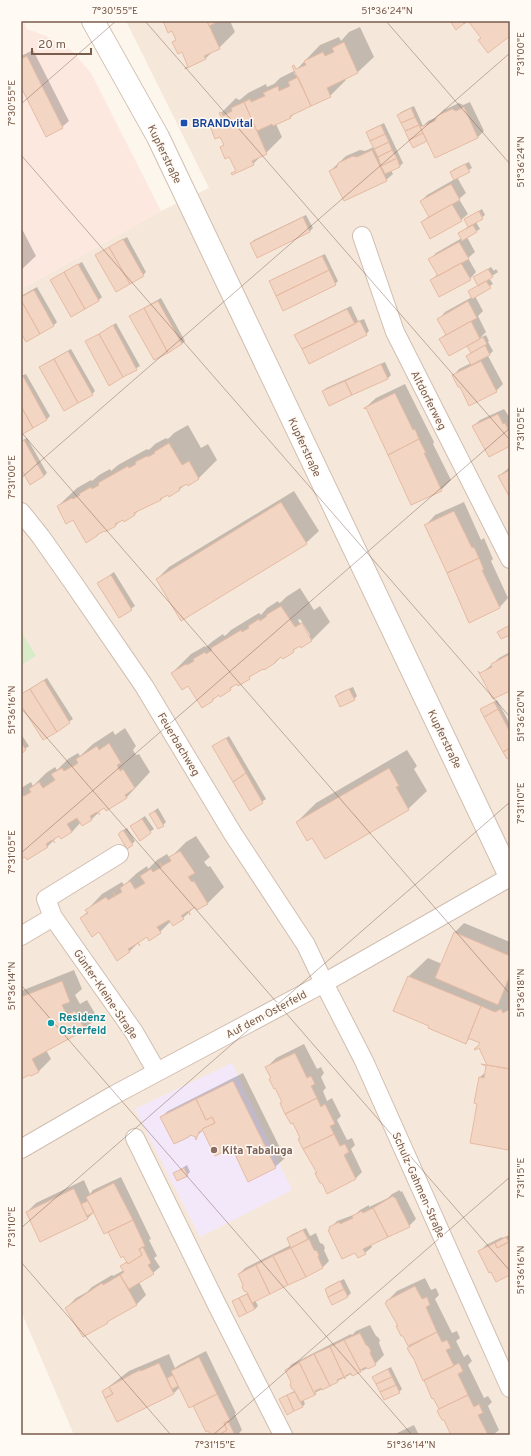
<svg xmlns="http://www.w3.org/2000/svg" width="531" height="1456" font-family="Overpass,sans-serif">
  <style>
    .residential { fill: #f5e8da }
    .commercial { fill: #fde8e0 }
    .education { fill: #f3e8fa }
    .green { fill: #d8ecc9 }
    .shadow { fill: #0003; fill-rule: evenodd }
    .building { fill: #f3d5c3; stroke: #e6bba3 }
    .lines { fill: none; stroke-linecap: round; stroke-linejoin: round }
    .minor-casing { stroke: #d1beb0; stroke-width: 20 }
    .tertiary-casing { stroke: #d1beb0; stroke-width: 24 }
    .minor { stroke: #fff; stroke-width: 18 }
    .tertiary { stroke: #fff; stroke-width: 22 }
    .ticks { fill: none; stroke: #7a5c4d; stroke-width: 1; stroke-opacity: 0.45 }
    .transit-dot { fill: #1a4fb4; stroke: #fffaf3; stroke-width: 1.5 }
    .culture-dot { fill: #0f9aa8; stroke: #fffaf3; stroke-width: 1.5 }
    .education-dot { fill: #8d6e63; stroke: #fffaf3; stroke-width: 1.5 }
    .labels { text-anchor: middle; stroke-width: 3; stroke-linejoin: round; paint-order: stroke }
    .transit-label { font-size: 11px; font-weight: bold; fill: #164399; stroke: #fffaf3; text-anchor: start }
    .street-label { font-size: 11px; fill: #7a5c4d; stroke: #fffaf3 }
    .culture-label { font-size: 11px; font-weight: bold; fill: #0d838f; stroke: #fffaf3; text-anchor: start }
    .education-label { font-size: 11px; font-weight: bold; fill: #785e54; stroke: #fffaf3; text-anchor: start }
    .neatline { fill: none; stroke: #7a5c4d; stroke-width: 1.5 }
    .ticks-label { font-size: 10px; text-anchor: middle; fill: #7a5c4d }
  </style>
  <rect width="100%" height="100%" fill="#fdf6ec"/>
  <!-- residential -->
  <path class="residential" d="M126,21h384v1414h-436l-53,-124v-773l3,-1 -3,-4v-244l140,-78 48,-23z"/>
  <!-- commercial -->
  <path class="commercial" d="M21,21h3l3,8 19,7 26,15 19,22 70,138 -140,78z"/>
  <!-- education -->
  <path class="education" d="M232,1063l60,127 -92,47 -65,-128z"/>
  <!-- green -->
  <path class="green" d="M21,631l15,25 -15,9z"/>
  <!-- shadow -->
  <path class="shadow" d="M164,21h66l5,11 -16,16 -5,2 -9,9 -23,-8 -9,-9 4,-3 -5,-9z
    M360,27l14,30 -16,15 -13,6 1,2 -16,16 -34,16 -6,6 -14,6 6,13 -16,16 -4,2 -9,9 -23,-8 -9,-9 3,-3 -4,-9 -9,-8 11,-11 -1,-3 15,-15 3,2 2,-1 7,-6 18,-9 1,3 7,-3 6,-6 14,-7 1,4h1v-5l24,-25 19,-8 2,4 8,-9z
    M33,50l36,71 -7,6 -41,-42v-29z
    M470,102l14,29 -6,6 -43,20 -8,-18 -29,-24 3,-3 13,-6 9,20 5,-5 9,-4 7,-7 15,-7 4,2z
    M384,123l19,40 -3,3 -9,4 2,4 -7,6 -56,-9 16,-15 14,-6 5,1 9,-4 -7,-14 3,-3z
    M469,162l3,6 -15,9 9,16 -7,6 9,15 -7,6 -39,2 7,-6 -8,-15 6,-6 28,-16 -4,-7 3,-3z
    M482,209l3,6 -9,7 4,7 -13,8 8,15 -7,6 8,14 -6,7 -39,1 7,-6 -8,-15 6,-6 26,-15 -3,-5 10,-7 -4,-7z
    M306,215l7,13 -3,3 -52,25 -7,-13 3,-3z
    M21,227l15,29 -15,14z
    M127,237l19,35 -3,3 -47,-20z
    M325,254l13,27 -3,3 -65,-2 3,-3z
    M82,262l20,35 -3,3 -45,-22z
    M491,267l3,4 2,-2 2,3 -9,6 4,6 -18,12 8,15 -5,5 8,16 -6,6 6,-3 3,6 -1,1 5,9 -5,5 15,28 -7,7 -36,-5 -7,-10 6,-7 12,-6 -4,-7 5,-4 -1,-9 -31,-4 7,-6 -8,-14 6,-7 27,-15 -3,-5 10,-7 -1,-10z
    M37,287l20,35 -3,3 -33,6v-35z
    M161,298l24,43 -3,3 -52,-27 3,-3z
    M351,306l7,15 6,-2 5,12 -3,3 -70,1 3,-3z
    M116,323l24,43 -30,18 -24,-42z
    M71,349l24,42 -3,3 -51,-27 3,-3z
    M385,362l6,13 -3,3 -59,27 -6,-14 3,-3z
    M26,374l24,42 -3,3 -26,15v-58z
    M405,384l29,58 -1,2 18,36 -10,10 -75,-83 10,-9z
    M504,409l6,9v27l-37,-19 7,-6z
    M188,425l13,23 7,-4 9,16 -19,19 -11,4 -7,6 -11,6 -1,-2 -3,2 -4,5 -22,10 -4,4 -12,5 -7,6 -11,6h-3l-5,5 -39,-30 19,-18 14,-8 1,1 7,-6 11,-6 1,2 7,-6 29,-16 1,1 2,-1 5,-5 11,-6 1,1 2,-1 5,-5z
    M27,438l20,35 -3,3 -23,-9v-26z
    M510,467v29l-11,-20z
    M294,491l25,40 -13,12 -149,36 12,-12z
    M464,502l17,38 3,-2 9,21 -2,2 17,37 -9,10 -73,-83 9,-10z
    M114,572l21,34 -16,11 -20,-34z
    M300,588l14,22 6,-4 10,16 -18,18 -11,7 -1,-2 -7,6 -11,5 -7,7 -12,4 -8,5 -6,6 -13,6 -6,5 -11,5 -7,7 -40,-28 19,-19 14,-8 1,1 1,-1 6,-5 10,-7 1,2 2,-1 5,-5 28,-17 2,2 6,-7 11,-7 1,2 2,-1 5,-5zM300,619l10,16 -2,2 -10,-17z
    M510,652v37l-29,-15 18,-16z
    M47,678l26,41 -30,20 -22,-36v-9z
    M353,687l4,9 -3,3 -18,-3 3,-3z
    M497,700l13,24v32l-29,-47z
    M125,728l11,18 -3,4 3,5 3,-1 11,18 -23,25 -20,13 -2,-4 -13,13 -10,6 -1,-3 -9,10 -12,2 -13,13 -26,11v-70l10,-6 2,4 13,-13 9,-6 2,3 11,-11 10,-6 2,3 13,-12 20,-13 2,4z
    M21,734l8,12 -8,6z
    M229,736l37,63 -15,10 -38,-62z
    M407,750l10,16 -3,3 13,22 -19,18 -96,27 -15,-14 19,-19z
    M158,808l8,14 -3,3 -13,-11z
    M145,816l9,13 -14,10 -9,-13z
    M127,828l8,13 -3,3 -10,-13z
    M196,836l14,21 -6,5 4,5 2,-1 14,21 -16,16 -10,6 -2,-3 -13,12 -12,3 -11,11 -13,4 -5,3 -12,12 -13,8 -17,-28 -19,-13 7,-7 -1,-1 15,-16 20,-12 2,3 13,-12 10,-7 1,3 9,-9 10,-6 2,3 5,-3 12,-12z
    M464,923l46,19v45l-2,4 2,1v155l-2,2 -30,-46 2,-26 7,-6 1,-6 -7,-22 -11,-5 -4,5 -35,-18 -37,-15 15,-34 19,-18 14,6 13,-32z
    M74,970l8,19 -7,6 5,9 7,-4 10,17 -12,12 -39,21 5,9 -12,12 -8,4 -1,-2 -9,5v-87z
    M304,1044l13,25 4,-2 3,6 -3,4 5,11 -3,3 4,10 5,-3 9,18 -4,4 10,20 5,-2 3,7 -4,4 11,23 -6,6 -29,14 -5,-11 -6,-7 1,-2 -18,-33 1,-2 -34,-69 10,-10z
    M243,1073l42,85 -10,9 -43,-20 -29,-17 -6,6 -7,-2 -29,-17 7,-6z
    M187,1165l3,7 -3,3 -12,-2z
    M121,1177l30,62 -2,1 8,16 -3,2 6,9 -7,6 -14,9 7,13 -9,9 -27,15 -44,-11 10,-10 11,-6 5,-5 20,-12 1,1 11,-6 -2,-4 5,-5 -18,-30 -15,-19 -6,6 -47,23 -14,-29 9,-9 48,-23 6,14 3,-4z
    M400,1190v2l2,-1 14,28 -7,7 -38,18 1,3 -7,6 -9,-1 -26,-24 7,-7 19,-7 4,-4 9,-5v2l19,-9 4,-4z
    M306,1228l4,8 6,-3 4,10 3,1 2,4 -1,2 5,11 -6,6 -68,33 3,6 -3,3 -22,-7 3,-3 12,-6 -9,-19 6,-6 46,-23 -3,-7 3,-3z
    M510,1235v39l-30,-23 6,-6 16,-8v1z
    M425,1278l6,12 5,-2 3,7 -4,4 17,34 5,-2 3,7 -4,3 8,16 4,-3 4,7 -4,4 16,33 4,-2 4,6 -4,4 11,24 -6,5h-43l1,-2 -37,-78 -6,-7 1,-2 -21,-44 -1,-1 10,-10z
    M344,1279l7,14 -3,3 -15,7 -7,-14 3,-3z
    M370,1325l6,11 2,1 2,3 -1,3 5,12 -9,9 -13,7 -1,-2 -58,30 2,5 -3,3 -22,-7 3,-3 13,-7 -10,-20 6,-6 59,-30 1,1 4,-4z
    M206,1351l30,62 -1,1 7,16 -3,3 2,2h-29l-18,-30 -14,-18 -6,6 -71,-2 26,-20 40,-17 6,14 4,-3z
    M391,1367l11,22 -3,3 -25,-15 3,-3z
    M414,1425l5,10h-26z"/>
  <!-- building -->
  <path class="building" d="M163,21h44l13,28 -16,7 2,3 -21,10v-1l3,-1 -6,-15 -4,2 -6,-12 4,-2 -4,-9 -4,2z
    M207,21h12l-10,5z
    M450,21h17l-11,9z
    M467,21h43v15l-22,17 -10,-13 3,-2 -13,-17 -4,3 -1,-1z
    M344,42l14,31 -31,15 4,9 -20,9 -19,-40 2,-1 2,4 10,-4 -2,-4 19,-9 2,4 9,-4 -2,-4z
    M27,56l36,72 -17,9 -25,-50v-28z
    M298,77l13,29 -21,10 1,2 -18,8 -1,-2 -15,7 -13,-29 6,-3 1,3 14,-6 -2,-3 15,-7 1,5 11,-5 -2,-4z
    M244,102l23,52 -15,7 2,4 -22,10 -1,-2 5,-2 -7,-14 -4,2 -5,-12 4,-2 -4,-8 -5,2 -5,-13 13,-6 -4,-7 2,-1 2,4 9,-5 -1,-3z
    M464,107l14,31 -43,20 -15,-31 15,-6 2,-5 15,-7 4,2z
    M411,108l4,9 -14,6 -4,-8z
    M415,117l4,8 -14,6 -4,-8z
    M381,125l4,9 -15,7 -4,-9z
    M419,125l4,8 -14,7 -4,-9z
    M423,133l4,8 -14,7 -4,-8z
    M385,134l4,8 -15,7 -4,-8z
    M389,142l3,8 -14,7 -4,-8z
    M372,150l15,31 -43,20 -15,-30 8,-4 1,-4 15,-7 4,1z
    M392,150l5,8 -16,8 -3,-9z
    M397,158l3,9 -15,7 -4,-8z
    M465,164l5,8 -16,8 -4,-8z
    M451,184l9,16 -31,17 -9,-16z
    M452,204l10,17 -32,18 -9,-17z
    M479,211l4,8 -15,8 -4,-8z
    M303,217l7,15 -53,26 -7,-15z
    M473,225l4,7 -15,9 -4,-8z
    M123,239l21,37 -14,8 -21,-37z
    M459,242l10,17 -31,17 -10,-17z
    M109,247l21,37 -14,8 -21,-37z
    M322,256l7,14 -53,26 -7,-15z
    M461,263l10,17 -32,17 -9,-17z
    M78,264l21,37 -14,8 -21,-37z
    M488,269l5,8 -15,9 -5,-9z
    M329,270l7,15 -53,26 -7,-15z
    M64,272l21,37 -14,8 -21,-37z
    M486,281l5,7 -19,11 -4,-8z
    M34,290l20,36 -14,8 -19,-34v-3z
    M21,300l19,34 -14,8 -5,-9z
    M158,301l24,43 -14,9 -24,-45z
    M468,301l9,17 -31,17 -9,-16z
    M144,308l24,45 -14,7 -25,-44z
    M347,309l8,15 -53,25 -8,-14z
    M360,321l7,14 -58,29 -7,-15z
    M471,321l9,18 -31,17 -10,-17z
    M113,325l24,45 -14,7 -24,-43z
    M99,334l24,43 -14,9 -24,-45z
    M483,337l4,7 -16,9 -4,-7z
    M485,345l5,10 -19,10 -5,-9z
    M68,351l25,44 -15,8 -24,-44z
    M54,359l24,44 -14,8 -25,-44z
    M481,361l16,31 -28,14 -9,-19h-2l-6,-12z
    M381,364l7,15 -36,16 -7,-14z
    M23,376l24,44 -14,8 -12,-22v-29z
    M345,381l7,14 -23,11 -7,-15z
    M395,393l18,37 2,-1 4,10 -31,16 -22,-47 -2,1v-1z
    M21,406l12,22 -12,7z
    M498,414l5,10 2,-1 5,10v13l-21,11 -17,-31z
    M419,439l7,14h-2l18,38 -31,14 -23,-50z
    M24,440l20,36 -14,9 -9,-16v-27z
    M169,443l13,22 7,-4 10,18 -11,7 -1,-2 -8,4 1,2 -11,7 -1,-2 -8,4 1,1 -27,13 1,2 -11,7 -1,-2 -8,4 1,2 -11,6 -1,-1 -7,4v1l-11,7 -13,-23 -7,4 -9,-18 15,-8 1,1 7,-4 -1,-1 12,-7 1,2 7,-4 -1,-2 30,-17 1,2 7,-4 -1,-2 12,-6 1,1 7,-4 -1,-1z
    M510,470v28l-12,-22z
    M281,502l26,42 -126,77 -25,-42z
    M454,511l18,37 2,-1 5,11 -32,15 -22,-47 -1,-1z
    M479,558l5,12h-2l18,38 -31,15 -22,-50z
    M111,575l21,35 -13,8 -22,-35z
    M281,606l14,21 7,-4 10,18 -11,7 -1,-2 -7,4 1,2 -11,7 -2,-2 -6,5v1l-11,7 -1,-1 -14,8 1,2 -12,7 -1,-2 -7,4 1,2 -11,7 -1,-2 -7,5 1,1 -11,7 -14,-22 -6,4 -11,-17 15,-9 1,1 7,-4 -1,-2 12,-7 1,2 6,-4 -1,-2 30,-18 1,2 7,-4 -1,-2 11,-7 1,2 7,-5 -1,-1z
    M510,625v10l-9,4 -4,-7z
    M510,654v37l-17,8 -15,-28 2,2 12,-6 -1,-3z
    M44,680l26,43 -13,9 -27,-43z
    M30,689l27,43 -14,8 -22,-35v-11z
    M349,689l6,11 -15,7 -5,-11z
    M494,702l4,7 -14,8 -4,-8z
    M498,709l12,23v16l-7,4 -19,-35z
    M226,738l20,35 -13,9 -21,-36z
    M21,742l5,8 -5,4z
    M109,743l12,20 -4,2 3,6 3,-2 12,19 -10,7 2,3 -21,13 -2,-3 -6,4 2,3 -3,-3 -7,4 2,4 -10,6 -5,-8 -10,6 5,8 -11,7 -2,-3 -6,4 2,3 -3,-3 -6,4 2,3 -21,13 -2,-3 -4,2v-61l2,-1 -2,-4 3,3 7,-4 -2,-3 10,-7 4,6 12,-8 -4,-6 11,-6 2,3 7,-4 -2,-3 3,3 6,-4 -2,-4 21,-13 2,4z
    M510,748v9l-3,2 -4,-7z
    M389,768l10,18 -3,1 13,23 -84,49 -13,-21 -5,3 -11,-19z
    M246,773l17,30 -13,8 -17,-29z
    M155,811l9,15 -6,3 -9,-15z
    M142,819l9,14 -11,8 -10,-15z
    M123,830l10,15 -6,4 -9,-15z
    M180,851l15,22 -7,4 4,5 2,-1 14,23 -11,6 -2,-3 -6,4 1,4 -2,-4 -7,5 3,3 -11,7 -4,-6 -12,7 4,6 -12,8 -2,-4 -9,6 2,3 -2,-3 -10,6 2,3 -13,9 -18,-29 -7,5 -12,-19 8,-5 -3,-3 21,-13 2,3 7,-4 -2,-4 2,4 7,-4 -2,-4 10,-7 5,8 10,-6 -5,-7 11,-7 2,3 9,-5 -2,-4 2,3 9,-5 -2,-4z
    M454,932l56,24v19l-12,30 -63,-27z
    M408,976l73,30 -15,38 -38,-16 1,-2 -36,-15z
    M62,981l8,21 -8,3 5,10 8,-4 10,19 -53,29 7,13 -8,4 -2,-1 -8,4v-82z
    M481,1006l14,6 6,-3 2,4 7,-4v60l-23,-4 -8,-17 -4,2 -1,-1 4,-3 2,-3 -12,-5z
    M295,1053l12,25 4,-2 4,8 -4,2 6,12 -32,16 -5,-11 2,-1 -7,-14 -1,1 -5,-10 2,-1 -6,-11z
    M481,1064l29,5v73l-2,8 -38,-7 7,-39 -3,-1 5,-26 5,1 2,-12z
    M233,1081l43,87 -28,14 -16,-34 -17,8 -13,-27 13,-6 -3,-6 -6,3 -10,-21z
    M317,1098l4,9 4,-3 10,20 -5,2 4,8 -31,15 -5,-10 2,-1 -7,-15 -2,1 -6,-10z
    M196,1099l10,21 6,-3 3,6 -13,6 1,1 -4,2 -3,8 -1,-1 1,-2 -6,-2 -1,2 -15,7 -14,-27z
    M334,1134l6,12 5,-2 4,8 -5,3 12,24 -29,15 -5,-11h-2l-5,-10h2l-14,-24z
    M184,1168l4,8 -11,5 -4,-8z
    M114,1183l19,37 -29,14 -18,-37z
    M73,1189h1l14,30 -48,23 -14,-30z
    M393,1196l1,2 1,-1 15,30 -22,10 -15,-29z
    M88,1201l6,11 -7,4 -6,-12z
    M373,1208l15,29 -25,12 3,5 -8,4 -3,-5 -13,6 -14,-29 2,-1 -1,-2 10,-5 1,2 13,-6 -1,-2 10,-5 1,2z
    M133,1220l12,26 -6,3 3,6 -14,9 -5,-8 -2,2 -13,-26z
    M303,1230l5,9 -17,9 -4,-10z
    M506,1237l3,5 -12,6 -2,-5z
    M309,1239l5,11 3,1 2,4 -1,2 5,11 -17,9 -15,-29z
    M509,1242l1,2v31l-14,7 -5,-10 -2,1 -11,-22 17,-8 2,5z
    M143,1247l8,16 -3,2 6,9 -25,15 -9,-14 4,-3 -4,-6 7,-4 1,2 14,-9 -3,-6z
    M291,1248l15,29 -18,8 -15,-29z
    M273,1256l15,29 -18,9 -14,-29z
    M256,1265l14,29 -18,9 -5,-11 -3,-1 -2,-4 1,-2 -5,-11z
    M120,1275l17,30 -30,17 1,1 -25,14 -18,-29 37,-25 1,2z
    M340,1281l4,8 -16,8 -3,-8z
    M415,1286l7,13 5,-2 3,8 -4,2 11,25 -29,14 -5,-10h-2l-5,-10h2l-13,-23 2,-1 -1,-1z
    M344,1289l4,8 -16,8 -4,-8z
    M247,1294l8,15 -8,4 -8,-15z
    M239,1298l8,15 -8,4 -7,-16z
    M437,1332l5,10 5,-2 4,8 -5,2 8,16 -31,15 -10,-24h-1l-5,-9z
    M360,1333l6,12 2,1 3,5 -1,2 6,12 -8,4 -2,-2 -6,3 1,2 -17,-32z
    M344,1340l17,32 -9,4 -1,-3 -6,3v3l-15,-32z
    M330,1347l15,32 -2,-2 -6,3 1,2 -8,4 -16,-32z
    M314,1354l16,32 -8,4 -1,-2 -6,3 1,3 -1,1 -16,-33z
    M199,1357l18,37 -28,14 -18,-37z
    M299,1362l16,33 -15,7 -6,-12 -2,-1 -2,-4 1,-3 -6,-12 14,-7z
    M159,1363l15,31 -57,28 -12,-24 8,-4 -4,-7 23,-13 8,-4 1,1z
    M459,1363l4,8 -5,3 10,21 -29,14 -6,-11 -1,1 -8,-19z
    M388,1369l4,8 -16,7 -4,-7z
    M173,1375l5,11 -6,3 -5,-11z
    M392,1377l4,8 -16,7 -4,-8z
    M396,1385l4,8 -16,7 -4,-8z
    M109,1387l4,7 -8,4 -3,-7z
    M295,1392l8,15 -9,4 -7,-16z
    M217,1394l13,26 -6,3 3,7 -8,5h-8l-3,-4 -2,1 -13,-26z
    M287,1395l7,16 -7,4 -8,-16z
    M468,1395l6,12 5,-3 4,9 -5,2 10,20h-39v-1l1,-1 -6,-13h-2l-5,-9 2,-2z
    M228,1421l7,14h-16l8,-5 -3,-7z"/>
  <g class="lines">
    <defs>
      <path id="minor" d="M362,236l33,96 115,227
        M21,512l20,25 33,47 70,102 89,148 73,111 18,38 40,78 146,327
        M119,854l-73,45 7,18 81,115 23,40
        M21,936l32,-19
        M135,1138l82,167 66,130
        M21,1149l93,-54 210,-112 186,-106"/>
      <path id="tertiary" d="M93,21l65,116 352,739"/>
    </defs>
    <!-- minor casing -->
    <use href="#minor" class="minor-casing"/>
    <!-- tertiary casing -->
    <use href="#tertiary" class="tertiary-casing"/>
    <!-- minor -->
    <use href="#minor" class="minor"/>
    <!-- tertiary -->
    <use href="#tertiary" class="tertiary"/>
  </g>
  <!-- ticks -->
  <path class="ticks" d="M145,21l365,419M386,21l124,143M21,104l95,-83M21,155l489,562M21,432l489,562M21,478l489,-425M21,708l489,563M21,853l489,-425M21,985l391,450M21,1228l489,-426M21,1262l150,173M213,1435l297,-258"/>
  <!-- markers -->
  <rect class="transit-dot" x="180" y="119" width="8" height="8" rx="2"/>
  <circle class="culture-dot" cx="51" cy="1023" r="4"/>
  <circle class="education-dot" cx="214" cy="1150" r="4"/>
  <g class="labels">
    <!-- transit labels -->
    <g class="transit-label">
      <text x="192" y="127">BRANDvital</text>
    </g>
    <!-- street labels -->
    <g class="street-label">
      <text transform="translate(165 154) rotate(64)" y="4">Kupferstraße</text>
      <text transform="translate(429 400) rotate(63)" y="4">Altdorferweg</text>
      <text transform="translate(305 447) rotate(65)" y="4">Kupferstraße</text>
      <text transform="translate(445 739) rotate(64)" y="4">Kupferstraße</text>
      <text transform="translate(179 744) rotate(59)" y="4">Feuerbachweg</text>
      <text transform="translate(106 994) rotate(56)" y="4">Günter-Kleine-Straße</text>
      <text transform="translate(266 1014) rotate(-28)" y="4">Auf dem Osterfeld</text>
      <text transform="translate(419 1185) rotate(66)" y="4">Schulz-Gahmen-Straße</text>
    </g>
    <!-- culture labels -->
    <g class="culture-label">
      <text x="59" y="1021">Residenz<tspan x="59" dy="13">Osterfeld</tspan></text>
    </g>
    <!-- education labels -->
    <g class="education-label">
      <text x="222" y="1154">Kita Tabaluga</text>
    </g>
  </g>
  <!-- border -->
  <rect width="531" height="1456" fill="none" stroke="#fffaf3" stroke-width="44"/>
  <!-- scale -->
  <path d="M32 48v6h59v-6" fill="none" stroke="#7a5c4d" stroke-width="2"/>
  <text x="38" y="48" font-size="12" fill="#7a5c4d" stroke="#fffaf3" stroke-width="3" paint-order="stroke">20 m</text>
  <rect x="22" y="22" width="487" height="1412" class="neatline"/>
  <g class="ticks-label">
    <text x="115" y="14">7°30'55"E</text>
    <text x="387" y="14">51°36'24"N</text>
    <text transform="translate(520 54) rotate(-90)" y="4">7°31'00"E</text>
    <text transform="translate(11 103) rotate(-90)" y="4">7°30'55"E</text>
    <text transform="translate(520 162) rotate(-90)" y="4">51°36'24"N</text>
    <text transform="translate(520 429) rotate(-90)" y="4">7°31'05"E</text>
    <text transform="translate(11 477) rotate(-90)" y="4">7°31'00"E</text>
    <text transform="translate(11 710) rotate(-90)" y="4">51°36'16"N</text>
    <text transform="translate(520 716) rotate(-90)" y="4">51°36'20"N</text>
    <text transform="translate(520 803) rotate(-90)" y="4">7°31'10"E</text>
    <text transform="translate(11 852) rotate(-90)" y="4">7°31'05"E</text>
    <text transform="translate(11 986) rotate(-90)" y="4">51°36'14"N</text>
    <text transform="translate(520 993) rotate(-90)" y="4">51°36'18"N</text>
    <text transform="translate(520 1178) rotate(-90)" y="4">7°31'15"E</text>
    <text transform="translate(11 1227) rotate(-90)" y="4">7°31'10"E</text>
    <text transform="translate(520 1270) rotate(-90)" y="4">51°36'16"N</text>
    <text x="215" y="1448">7°31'15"E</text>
    <text x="411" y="1448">51°36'14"N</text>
  </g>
</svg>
